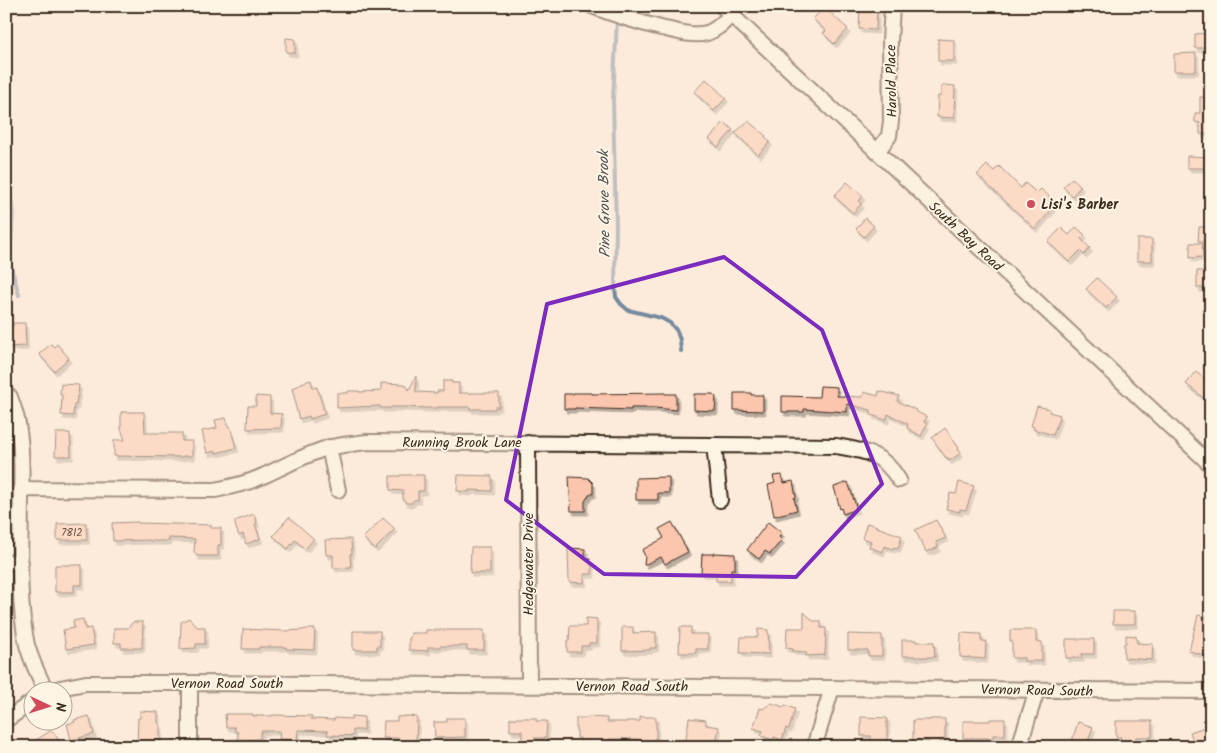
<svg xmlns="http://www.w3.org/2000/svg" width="1217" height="753" font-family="Kalam,sans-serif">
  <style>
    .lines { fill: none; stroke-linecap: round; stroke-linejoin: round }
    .stream { stroke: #758aa0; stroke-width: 4 }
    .building { fill: #fbc5ae; stroke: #3b2a1e; filter: url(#shadow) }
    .minor-casing { stroke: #3b2a1e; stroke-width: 18 }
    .minor { stroke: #fcf5e5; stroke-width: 14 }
    .marked { fill: none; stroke: #7b2cbf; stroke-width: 4; stroke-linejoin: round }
    .poi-dot { fill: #d1495b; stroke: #fcf5e5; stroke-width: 2 }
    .labels { text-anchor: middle; stroke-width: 4; stroke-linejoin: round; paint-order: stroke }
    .number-label { font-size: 11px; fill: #6b5142 }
    .street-label { font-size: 14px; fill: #3b2a1e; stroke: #fcf5e5 }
    .poi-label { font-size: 14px; font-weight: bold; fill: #3b2a1e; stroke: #fcf5e5; text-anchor: start }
    .water-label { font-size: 15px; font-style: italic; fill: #535254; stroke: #fcf5e5 }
  </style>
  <defs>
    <filter id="shadow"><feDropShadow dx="2.5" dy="4" stdDeviation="0" flood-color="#0004"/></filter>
  </defs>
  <rect width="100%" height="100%" fill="#fcebda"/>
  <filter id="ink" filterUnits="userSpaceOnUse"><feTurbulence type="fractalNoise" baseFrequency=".02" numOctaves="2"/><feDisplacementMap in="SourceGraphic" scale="10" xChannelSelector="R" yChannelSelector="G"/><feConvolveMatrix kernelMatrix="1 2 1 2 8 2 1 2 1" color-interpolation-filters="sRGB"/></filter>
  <g filter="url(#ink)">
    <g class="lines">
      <!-- stream -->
      <path class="stream" d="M617,19l-4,81 3,128 -1,58 1,11 5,7 7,6 33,8 9,5 7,8 3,9 1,11
        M6,182l5,17 2,12 -3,48 2,11 7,25"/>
    </g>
    <!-- building -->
    <path class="building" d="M824,7l24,22 -14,15 -11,-11 3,-2 -13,-12z
      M860,7l17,1 -1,22 -17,-1z
      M1207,33v15h-12v-14z
      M286,38l9,1v14l-9,-1z
      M938,39l16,1v21h-16z
      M1196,53v18h-22v-17z
      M706,79l20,19 -12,13 -20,-19z
      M944,85l11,1 -1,32 -17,-1 1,-21h3v-8z
      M1200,97h11v37h-11v-11l-5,-1v-9h5z
      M748,121l18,15 -1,1 5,5 -12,13 -23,-22z
      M724,122l9,8 -15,17 -9,-8z
      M1187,156l24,1v11h-24z
      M987,165l7,6 5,-5 22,22 4,-5 12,10 4,-4 13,12 -2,3 1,1 -2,2 2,1 -18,21 -58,-54z
      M1072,178l9,8 -9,10 -9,-9z
      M847,182l16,14 -4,5 2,3 -8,9 -19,-17z
      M865,218l9,8 -10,11 -8,-8z
      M1076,227l9,8 -4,4 9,9 -6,7 -4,-4 -11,11 -21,-20 13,-14 8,7z
      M1199,227h12v14h-13z
      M1137,239h15v22h-15z
      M1190,243h12l1,14 -13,1z
      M1197,271h14v17h-14z
      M1097,278l20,19 -11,11 -20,-19z
      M13,323h12l1,23 -20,1v-17h2v-4h5z
      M51,344l3,3 3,-3 12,14 -15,13 -15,-17z
      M1196,372l15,11v21l-25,-20z
      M416,376v16l21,1v-2h6v-10h9v2h7v10h40v14h-4v2h-25v-2h-32v1h-12l-20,-1h-15v1h-11v-2l-43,2v-15h11v-2h11v1l22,-1v-8l24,1 4,6z
      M311,380l2,8 4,-1 8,27 -15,5 -1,-3 -10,3 -4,-15h1l-4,-16 8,-3 1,-2z
      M61,384l18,1 -1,11h-1l-1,9h-2l-1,11 -12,-1 1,-20h-2z
      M820,386l17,1v9l26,1 1,-5 14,4 1,-5 20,5 -2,5 19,9 -1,1 12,6 -3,5 3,2 -6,12 -14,-8 1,-4 -20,-10 -2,6 -15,-5v-5l-24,-6v8l-43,-3v3h-22v-16l37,1z
      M573,393h19v1l73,-1v1h11v16l-21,-2h-24v2l-56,-2v1h-11v-15h9z
      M734,393h17v2h12v16l-29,-1z
      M694,394h19l3,3 -1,14 -21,-1z
      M256,396l14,1v16l12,1 -1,14 -34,1 1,-23h8z
      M1037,406l13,3 -1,3 11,3 -7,20 -20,-6 1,-2 -3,-1z
      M121,412h23l1,21h37v8h10v15h-9v1l-69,-1v-16h11l-4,-11z
      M226,418l2,8h2l6,22 -20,5v-2l-9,2 -5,-22 15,-3 -2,-8z
      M945,428l14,20 -1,1 3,4 -12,8 -2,-4 -1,1 -14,-20z
      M56,433h14l1,23h-16z
      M400,475h24v16h-6v9h-4l-2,3h-6l-3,-4v-8l-13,-1v-14h10z
      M458,475l34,1v15l-23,-1v2l-12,-1z
      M782,475l2,8 9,-2 3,16 -2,1 3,12 -23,6 -6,-31 7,-2 -2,-7z
      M569,477l19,1 5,5v11h-3l-5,7v10h-14z
      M669,477v16h-11v7h-22v-22z
      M848,482l9,27 -14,5 -2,-6 -1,1 -6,-22z
      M959,482l15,4 -8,24 -6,-1v3l-14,-3 4,-16 6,1z
      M254,514l3,9 -2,1 5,15 -14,5 -3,-10 -4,2 -4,-11v-4z
      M289,517l25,22 -9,10 -10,-9 -7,9 -15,-13z
      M383,518l12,11 -20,20 -12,-11z
      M936,520l10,18 -10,4 2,5 -7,4 -1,-1 -4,2 -11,-22z
      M138,522v1l73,2v3h10v17h-3v11h-21l-3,-4 1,-13 -26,-1v3h-19v-1l-37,1 -1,-18z
      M672,522l16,30 -23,12 -4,-7 -17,8 1,-9 -3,-6 22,-12 -5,-9z
      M768,522l14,11 -3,4 3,3 -12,14 -5,-3 -6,8 -12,-9z
      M86,523l1,17h-30v-16z
      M867,523l10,3v1l25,9 -4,13 -4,-2 -1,2 -9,-3 -2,6 -13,-5 2,-6 -9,-3z
      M351,539l1,15h-2l1,13 -18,1v-13h-7l-1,-15z
      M471,547h19v26h-20z
      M568,548l17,1v10h5v5h2v10h-8v9l-15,-1z
      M714,553l21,1v15h-4v12h-15v-8h-15l1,-19h12z
      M55,565h27v20h-8v7h-19z
      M1113,611h22v13h-22z
      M804,612l9,9h8v7h5l-1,27 -19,1v-4l-13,-1v-2l-7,-1 1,-20h17z
      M1198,615l13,3v23l-4,15 -18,-5z
      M189,618l8,9h8v17h-9v4l-16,1 1,-27z
      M586,618l11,1v24h-8v3h-8v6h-14v-11h2l1,-15h16z
      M83,619l2,10 6,-1 3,17 -28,4 -3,-19 11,-2 -1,-7z
      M133,622h10l-1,26h-21v-5h-7v-15h14z
      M622,627h11v6l23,-1v16h-6v2l-28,1z
      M680,627h11v7h17v15h-12v4h-17z
      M243,629l43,2 17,-1 2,-1h10l-1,21 -28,-1v-2h-27v2h-17z
      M758,629l10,1 1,24 -29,-1 1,-16h17z
      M426,630h58v20h-17v-4h-27v1h-12v4l-19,-1v-12h1l1,-5h15z
      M1010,630h26v12h6v19h-18v-3h-12v-17h-2z
      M353,631h27v15h-3v4h-24z
      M961,633l20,1v7h5l-1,18 -25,-2z
      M848,634l34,1v21h-14v-6h-20z
      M1126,635l10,1 1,7 16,1 -1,16 -28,-2v-15h2z
      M1066,639h28v15h-13l1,4h-16z
      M902,640h14v2h18l1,15h-20v-1h-13z
      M771,703l13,4 1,-2 10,4 -6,20 -3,-1 -4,12 -8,-3 -1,3 -12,-4 2,-5 -10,-3 7,-20 3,1z
      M140,711l18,1v11h2v24h-23l1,-29h2z
      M225,714h28v2h19v-1l40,1 -1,3 23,1 1,-2 17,1v-3l12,1v13h-11v6l-26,-1 1,-4 -30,-1 -1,10 -18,-1 1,-8h-19v2h-1v6l-22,1v-8h-3v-5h-9z
      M89,716l5,18 -23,6 -4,-16 8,-2 -1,-2z
      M408,716l9,1 -1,25 -18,-1v-3h-15l1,-17h13v-4z
      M588,717l19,1v4h19v-1h14v-4h16v22h-2l-1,8h-14v-8h-30v5l-29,-1v-5h-3v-7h-1v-13h12z
      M861,717l26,1v29h-16v-11h-10z
      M447,718h18v19l-30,1 -1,-16h13z
      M510,718h26v3h11l-1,16h-2v1h-10v5h-12v-12h-12z
      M689,718l17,2v5l13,2 -3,16 -13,-1 -1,5h-16v-9z
      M930,719h15v22h-6v6h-10v-6h-16v-21h17z
      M990,719h15v16h-12v3h-30v-17h27z
      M1116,721h36v16h-16l-1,8h-14v-8h-5z
      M1078,722l15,5 -7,20h-16z
      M1211,725v12l-5,2 2,8h-13l-5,-15z
      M52,730l11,17h-38z"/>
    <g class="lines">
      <defs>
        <path id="minor" d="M592,6c23,9 45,16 69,22 15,3 31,9 46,5 10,-3 17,-11 24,-18
          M722,6l489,459
          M877,152l12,-16 2,-15 -1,-80 2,-35
          M6,396l4,1c4,11 8,22 9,34 3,21 3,43 2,65 0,47 -4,103 6,149 4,14 12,32 19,45
          M528,443l1,243
          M714,445l6,55
          M329,447l9,43
          M21,489l194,1c16,-3 33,-7 48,-14 20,-9 38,-19 58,-26 14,-5 31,-6 46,-8l469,4c29,5 47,7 63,34
          M6,562l15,1
          M190,683v64
          M54,690l6,-2 26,-5h104l1021,8
          M6,720l26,-18
          M814,747l18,-59
          M1019,747l18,-57"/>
      </defs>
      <!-- minor casing -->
      <use href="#minor" class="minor-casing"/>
      <!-- minor -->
      <use href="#minor" class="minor"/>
    </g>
  </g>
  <!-- marked area -->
  <path d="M0 0H1217V753H0ZM724,257l98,73 60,154 -86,93 -192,-3 -98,-74 41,-196z" fill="#fcebda" fill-opacity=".55" fill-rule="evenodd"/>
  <path class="marked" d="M724,257l98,73 60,154 -86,93 -192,-3 -98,-74 41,-196z"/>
  <!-- markers -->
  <circle class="poi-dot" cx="1031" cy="204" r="5"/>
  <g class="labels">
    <!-- number labels -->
    <g class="number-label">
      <text x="72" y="536">7812</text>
    </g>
    <!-- street labels -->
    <g class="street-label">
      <text transform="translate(891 81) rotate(-91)" y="5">Harold Place</text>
      <text transform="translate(966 236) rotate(43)" y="5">South Bay Road</text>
      <text x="462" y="447">Running Brook Lane</text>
      <text transform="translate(528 564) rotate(-90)" y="5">Hedgewater Drive</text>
      <text x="227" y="688">Vernon Road South</text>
      <text x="632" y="691">Vernon Road South</text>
      <text transform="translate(1037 690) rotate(1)" y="5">Vernon Road South</text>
    </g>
    <!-- poi labels -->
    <g class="poi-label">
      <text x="1041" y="209">Lisi's Barber</text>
    </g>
    <!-- water labels -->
    <g class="water-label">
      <text transform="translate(604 204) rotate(-91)" y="5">Pine Grove Brook</text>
    </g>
  </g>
  <!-- margin -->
  <rect width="1217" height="753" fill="none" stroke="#fcf5e5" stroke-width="25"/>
  <rect x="12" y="12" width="1192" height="728" fill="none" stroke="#3b2a1e" stroke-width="2" filter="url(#ink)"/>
  <!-- north arrow -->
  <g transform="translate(48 706) rotate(94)"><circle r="24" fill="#fcf5e5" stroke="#afa495"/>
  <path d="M0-4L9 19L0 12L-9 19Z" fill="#d1495b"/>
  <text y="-8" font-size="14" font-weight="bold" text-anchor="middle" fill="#3b2a1e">N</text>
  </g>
</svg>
